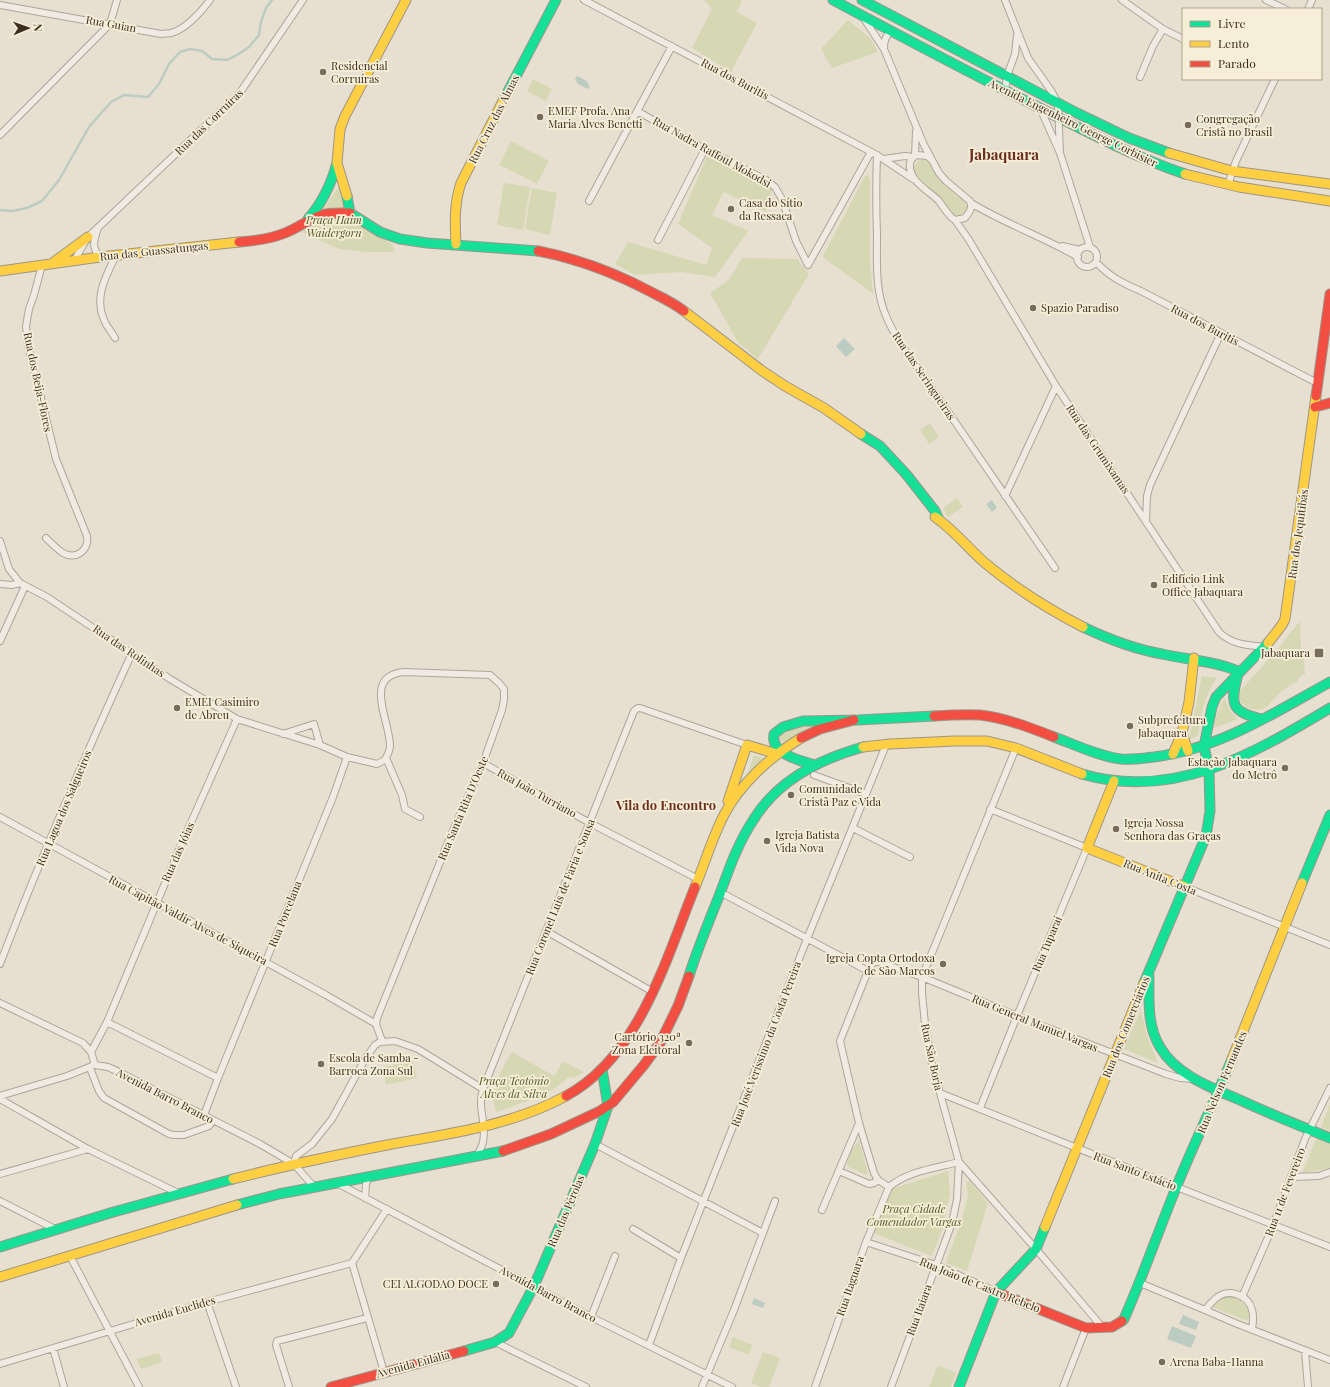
<svg xmlns="http://www.w3.org/2000/svg" width="1330" height="1387" font-family="'Playfair Display',serif">
  <style>
    .green { fill: #d6d7b3 }
    .water { fill: #bcccc2 }
    .lines { fill: none; stroke-linecap: round; stroke-linejoin: round }
    .stream { stroke: #bcccc2; stroke-width: 2.5 }
    .street-casing { stroke: #ada599; stroke-width: 8 }
    .fast-casing { stroke: #9c958a; stroke-width: 11 }
    .slow-casing { stroke: #9c958a; stroke-width: 11 }
    .jam-casing { stroke: #9c958a; stroke-width: 11 }
    .street { stroke: #efebe3; stroke-width: 6 }
    .fast { stroke: #16e098; stroke-width: 9 }
    .slow { stroke: #ffcf43; stroke-width: 9 }
    .jam { stroke: #f24e42; stroke-width: 9 }
    .poi-dot { fill: #786c5e; stroke: #f7eed8; stroke-width: 1.5 }
    .labels { text-anchor: middle; stroke-width: 3.5; stroke-linejoin: round; paint-order: stroke }
    .street-label { font-size: 11px; fill: #3d2e20; stroke: #f7eed8 }
    .poi-label { font-size: 11px; fill: #3d2e20; stroke: #f7eed8; text-anchor: start }
    .park-label { font-size: 11px; font-style: italic; fill: #4d5a26; stroke: #f7eed8 }
    .quarter-label { font-size: 13px; font-weight: bold; fill: #6b2e1e; stroke: #f7eed8 }
    .district-label { font-size: 15px; font-weight: bold; fill: #6b2e1e; stroke: #f7eed8 }
  </style>
  <rect width="100%" height="100%" fill="#e7e0d1"/>
  <!-- green -->
  <path class="green" d="M704,0h38l-5,12 20,11 -26,49 -39,-24 20,-39z
    M848,20l23,19 7,13 -46,16 -11,-19z
    M533,79l19,10 -6,12 -19,-10z
    M511,141l38,20 -12,23 -38,-19z
    M707,156l65,33 -6,23 -42,-20 -12,23 36,16 -33,46 -33,-5 -47,3 -20,-11 13,-22 78,23 6,-17 -34,-24z
    M922,159l7,3 8,15 8,9 20,16 2,6 -3,7 -6,2 -4,-1c-8,-10 -16,-20 -26,-29 -3,-3 -9,-6 -12,-10 -6,-7 -1,-15 6,-18z
    M868,175l2,4v83l3,32 -49,-36 -1,-2 42,-80z
    M504,183l26,4 -7,43 -26,-5z
    M340,185l11,32 42,28 1,7h-27l-28,-3 -38,-17 12,-7 10,-16z
    M532,188l25,5 -7,42 -25,-6z
    M742,258l55,1 12,15 -51,85 -20,-17 -28,-49 19,-13z
    M930,423l9,14 -10,7 -9,-14z
    M957,498l6,9 -15,10 -5,-9z
    M1300,621l1,28h2l2,25 -7,4v3c-5,3 -11,6 -16,10 -11,8 -13,22 -31,18 -4,-1 -7,-4 -10,-7 -2,-5 -2,-8 0,-12l34,-38z
    M1202,676l15,2c-14,19 -15,36 -19,58l-8,3 -1,-1z
    M1224,698l7,14 7,7 -24,9 3,-14z
    M818,725l-34,17 -4,-1 -2,-4 1,-4 23,-7z
    M754,755l9,3 -16,18z
    M1141,1010l7,28 10,25 -34,-14z
    M512,1052l42,24 9,-15 21,11 -8,5 -8,1 -13,10 -16,9 -43,15c-8,-21 6,-43 16,-60z
    M413,1061l4,17 -31,7 -3,-18z
    M1330,1104v27l-9,-4z
    M1317,1137l13,6v25l-28,5z
    M859,1141l9,31 -2,3 -19,-9c1,-8 5,-19 12,-25z
    M948,1171l2,23 -7,33 -11,29 -59,-23 18,-44z
    M969,1180l19,23 -21,68 -19,-7 -2,-2 15,-40 7,-26 -2,-13z
    M1229,1296c13,2 22,12 19,25l-38,-15 9,-8z
    M733,1337l19,8 -3,10 -20,-8z
    M763,1352l17,6 -11,29h-8l-10,-4z
    M159,1353l3,9 -21,7 -5,-10z
    M938,1365l18,8 -5,14h-22z"/>
  <!-- water -->
  <path class="water" d="M577,76l10,5 3,6 -3,2 -9,-5 -3,-5z
    M844,338l11,11 -9,8 -10,-11z
    M992,500l5,8 -5,4 -6,-8z
    M754,1298l11,5 -2,5 -11,-4z
    M1183,1315l16,7 -3,8 -17,-6z
    M1172,1326l24,10 -5,12 -24,-9z"/>
  <g class="lines">
    <!-- stream -->
    <path class="stream" d="M0,210l12,1 15,-3 15,-7 17,-21 30,-53 22,-25 13,-7 24,2 11,-13 10,-20 11,-12 10,-3 12,2 10,8 15,1 10,-5 12,-8 10,-12 2,-13 5,-14 6,-8"/>
    <defs>
      <path id="street" d="M584,0l293,155 36,24
        M1005,0l23,58 24,34 6,12 2,49
        M1122,0l41,29 20,10
        M1266,0l19,9
        M0,5l161,29c3,-1 7,0 10,-1 14,-3 31,-22 39,-33
        M1308,9l4,-9
        M863,17l21,32 40,96 7,13
        M884,49c0,-8 1,-13 8,-18
        M1140,77l13,-31 10,-17
        M1005,91l2,-15 8,-22 2,-19
        M1040,108l20,45 30,94
        M637,111l68,38 61,31 9,7 7,12 14,42 12,24
        M0,135l110,-111 7,-24
        M877,155c-1,27 -1,53 0,80 0,27 -2,56 9,81 10,24 26,44 41,65l128,187
        M918,155l9,1 5,4 7,13 7,8 24,20c3,7 -1,12 -5,17l-10,2 -3,-2c-5,-5 -9,-11 -13,-17 -11,-11 -31,-20 -29,-38 1,-4 3,-7 8,-8z
        M915,156l1,-25
        M884,159l21,-3 8,1
        M1228,185l8,-24 39,-82
        M589,201l83,-155
        M971,203c35,21 72,34 107,54
        M955,220l14,20 87,146 163,246c13,13 29,13 46,15
        M98,228c-4,12 -7,19 2,29
        M658,240l47,-91
        M1062,246l18,4
        M1077 257a10 10 0 1 1 20 0a10 10 0 1 1-20 0Z
        M74,261l14,-24 151,-143 64,-94
        M1096,262c14,15 26,21 45,29l176,92
        M42,265l-8,30 -5,14 -3,17 2,19 28,114 31,77c2,15 -11,24 -24,17 -6,-4 -12,-10 -17,-15
        M808,265l63,-113
        M115,338c-3,-6 -8,-11 -10,-16 -12,-24 1,-46 11,-67
        M1005,496l51,-110
        M1146,521l1,-25 3,-11 71,-152
        M0,541l9,28 11,14 27,14 123,82 67,40 83,26 27,12 30,7 6,-3 3,-3
        M0,584l12,1 8,-2
        M0,641l25,-55
        M283,734l31,-10 6,21
        M1016,748l-94,229v16l3,31 7,40 27,98 77,87 67,79
        M483,763l107,60 108,56
        M814,775l52,19
        M0,817l326,178 50,29
        M853,828l57,29
        M1185,887l145,58
        M720,892l148,79
        M546,931l107,61
        M0,964c40,-105 85,-208 132,-311
        M0,1003l83,40 8,9 4,13 13,2 13,6 139,71 34,20
        M107,1022l111,56
        M382,1041l-6,-17 1,-6 74,-183 32,-72 19,-53 2,-10v-11l-5,-6 -9,-8 -86,-3c-42,4 -14,48 -14,74 0,4 -2,8 -4,12l16,37 3,14 15,8
        M91,1052l16,-30 74,-177 56,-126
        M90,1068l9,23 5,7 65,36 5,1h10l25,-9 4,-6
        M940,1093l137,55 253,99
        M0,1096l67,-20 25,-10
        M0,1099l88,50 90,44
        M980,1108l37,-92 70,-168 -97,-39
        M204,1115l14,-37 115,-281 14,-40
        M595,1144l168,89
        M476,1157c3,-5 6,-10 7,-15 4,-17 -6,-35 0,-53l151,-378 4,-3h2l107,37
        M839,1171l30,13 5,-1 4,-3
        M0,1174l88,-25
        M1292,1177l27,-1 11,-4
        M337,1183l254,134 141,70
        M314,1187l-20,-23 2,-8 16,-12 20,-25 33,-60 10,-14 5,-3 15,-1 23,8 65,40
        M889,1187l-11,-7 -4,-7 -15,-50 -19,-82 28,-70 4,-7 4,-3 46,16 95,39 149,58 14,4 14,1
        M365,1198l1,-14 3,-8
        M0,1201l55,28
        M822,1210l37,-87
        M633,1229l48,29
        M866,1242l70,23 60,27
        M70,1256l69,131
        M1140,1283l65,27 30,13 95,37
        M1242,1297l31,-71 32,-87 25,-51
        M207,1302l29,85
        M1205,1310c4,-5 8,-10 14,-14 12,-7 30,0 33,14 2,6 1,13 0,19
        M591,1317l24,-61
        M495,1342l91,45
        M649,1345l32,-87 126,-319 79,-194
        M53,1348l11,39
        M1305,1351l3,36
        M0,1364l207,-62 145,-39
        M384,1372l-32,-109 35,-54
        M289,1387l-13,-42 1,-4 90,-23
        M702,1387l32,-77 41,-109
        M815,1387l51,-145 23,-55c19,-16 47,-19 70,-25l-2,37 -5,24 -61,164
        M1063,1387l23,-59"/>
      <path id="fast" d="M833,0c69,37 139,74 209,109 47,24 93,48 143,65
        M862,0l215,113 52,25 40,15
        M503,101l53,-101
        M347,196l3,17 30,19 20,7 27,4 111,8
        M308,219c15,-17 23,-34 29,-56
        M861,434l19,12 26,28 29,37 4,9
        M1083,627c25,12 51,22 79,27 27,6 53,7 78,18
        M1238,674c-8,29 -8,38 24,45
        M1054,737c22,8 44,19 67,22 11,1 23,-1 33,-2 65,-8 120,-44 176,-75
        M815,765c-14,-4 -45,-11 -41,-31l9,-7 20,-6 55,-1 76,-4
        M1082,774c92,27 171,-20 248,-66
        M1302,883l28,-68
        M689,976c9,-29 21,-57 32,-85 9,-25 18,-50 33,-72 24,-39 66,-60 109,-72
        M1149,976c0,24 -2,50 11,71 16,28 52,41 80,53 30,14 60,26 90,38
        M1144,983l62,-147 4,-25 -1,-41 -5,-24 8,-39 4,-10 52,-54
        M237,1205l42,-11 224,-43
        M0,1247l110,-34 123,-34
        M1122,1321l2,-2c19,-43 34,-87 52,-131 17,-43 38,-85 56,-129
        M464,1351l31,-9 14,-9 25,-47 61,-142 13,-38 -6,-37
        M959,1387l37,-95 40,-43 9,-22"/>
      <path id="slow" d="M1169,153l63,18 98,13
        M1185,174l54,13 91,14
        M347,196l-10,-33 3,-34 5,-13 61,-116
        M456,244c-1,-21 -2,-41 5,-61l42,-82
        M54,262l34,-25
        M0,271l100,-14 139,-15
        M684,311l77,59 24,16 39,22 37,26
        M935,517c19,13 33,31 50,46 30,25 63,46 98,64
        M1268,643l14,-18 3,-6 31,-223
        M1182,733l6,18
        M863,747l27,-3 65,-3h32l29,7 66,26
        M1173,754l9,-21 7,-31 5,-44
        M1114,781l-27,67 98,39
        M728,801l19,-56 30,9
        M695,887c10,-24 17,-49 29,-72 16,-31 47,-59 77,-77
        M1232,1059l70,-176
        M233,1179c51,-13 103,-24 154,-34 60,-11 124,-19 179,-49
        M1045,1227l99,-244
        M0,1277l237,-72"/>
      <path id="jam" d="M239,242c16,-1 31,-3 46,-9 13,-5 24,-14 37,-18 9,-3 19,-2 28,-2
        M538,251c42,8 80,23 117,43 10,5 20,10 29,17
        M1316,396l14,-102
        M1315,407l15,-4
        M934,716c15,-1 31,-2 46,-1 26,3 51,13 74,22
        M801,738l19,-9 34,-9
        M566,1096c73,-39 100,-137 129,-209
        M503,1151l48,-17 49,-23 13,-9 31,-37 16,-22 18,-37 11,-30
        M996,1292l90,36 26,-1 10,-6
        M331,1387l133,-36"/>
    </defs>
    <!-- street casing -->
    <use href="#street" class="street-casing"/>
    <!-- fast casing -->
    <use href="#fast" class="fast-casing"/>
    <!-- slow casing -->
    <use href="#slow" class="slow-casing"/>
    <!-- jam casing -->
    <use href="#jam" class="jam-casing"/>
    <!-- street -->
    <use href="#street" class="street"/>
    <!-- fast -->
    <use href="#fast" class="fast"/>
    <!-- slow -->
    <use href="#slow" class="slow"/>
    <!-- jam -->
    <use href="#jam" class="jam"/>
  </g>
  <!-- markers -->
  <g class="poi-dot">
    <circle cx="323" cy="72" r="4"/>
    <circle cx="540" cy="117" r="4"/>
    <circle cx="1188" cy="125" r="4"/>
    <circle cx="731" cy="209" r="4"/>
    <circle cx="1033" cy="308" r="4"/>
    <circle cx="1154" cy="585" r="4"/>
    <rect x="1314" y="648" width="10" height="10" rx="2"/>
    <circle cx="177" cy="708" r="4"/>
    <circle cx="1130" cy="726" r="4"/>
    <circle cx="1285" cy="768" r="4"/>
    <circle cx="791" cy="795" r="4"/>
    <circle cx="1116" cy="829" r="4"/>
    <circle cx="767" cy="841" r="4"/>
    <circle cx="943" cy="964" r="4"/>
    <circle cx="689" cy="1043" r="4"/>
    <circle cx="321" cy="1064" r="4"/>
    <circle cx="496" cy="1284" r="4"/>
    <circle cx="1162" cy="1362" r="4"/>
  </g>
  <g class="labels">
    <!-- street labels -->
    <g class="street-label">
      <text transform="translate(111 24) rotate(10)" y="4">Rua Guian</text>
      <text transform="translate(735 79) rotate(28)" y="4">Rua dos Buritis</text>
      <text transform="translate(494 119) rotate(-63)" y="4">Rua Cruz das Almas</text>
      <text transform="translate(209 122) rotate(-44)" y="4">Rua das Corruiras</text>
      <text transform="translate(1073 123) rotate(26)" y="4">Avenida Engenheiro George Corbisier</text>
      <text transform="translate(712 152) rotate(29)" y="4">Rua Nadra Raffoul Mokodsi</text>
      <text transform="translate(154 251) rotate(-6)" y="4">Rua das Guassatungas</text>
      <text transform="translate(1205 325) rotate(28)" y="4">Rua dos Buritis</text>
      <text transform="translate(924 376) rotate(56)" y="4">Rua das Seringueiras</text>
      <text transform="translate(38 382) rotate(78)" y="4">Rua dos Beija-Flores</text>
      <text transform="translate(1098 449) rotate(56)" y="4">Rua das Grumixamas</text>
      <text transform="translate(1298 534) rotate(-82)" y="4">Rua dos Jequitibás</text>
      <text transform="translate(129 651) rotate(34)" y="4">Rua das Rolinhas</text>
      <text transform="translate(537 793) rotate(29)" y="4">Rua João Turriano</text>
      <text transform="translate(64 808) rotate(-67)" y="4">Rua Lagoa dos Salgueiros</text>
      <text transform="translate(463 808) rotate(-67)" y="4">Rua Santa Rita D'Oeste</text>
      <text transform="translate(178 852) rotate(-66)" y="4">Rua das Jóias</text>
      <text transform="translate(1160 877) rotate(22)" y="4">Rua Anita Costa</text>
      <text transform="translate(560 897) rotate(-68)" y="4">Rua Coronel Luis de Faria e Sousa</text>
      <text transform="translate(285 914) rotate(-68)" y="4">Rua Porcelana</text>
      <text transform="translate(188 920) rotate(28)" y="4">Rua Capitão Valdir Alves de Siqueira</text>
      <text transform="translate(1047 944) rotate(-67)" y="4">Rua Tuparaí</text>
      <text transform="translate(1035 1023) rotate(22)" y="4">Rua General Manuel Vargas</text>
      <text transform="translate(1126 1027) rotate(-68)" y="4">Rua dos Comerciários</text>
      <text transform="translate(766 1044) rotate(-69)" y="4">Rua José Veríssimo da Costa Pereira</text>
      <text transform="translate(932 1057) rotate(78)" y="4">Rua São Borja</text>
      <text transform="translate(1222 1082) rotate(-67)" y="4">Rua Nelson Fernandes</text>
      <text transform="translate(165 1096) rotate(27)" y="4">Avenida Barro Branco</text>
      <text transform="translate(1135 1171) rotate(21)" y="4">Rua Santo Estácio</text>
      <text transform="translate(1285 1192) rotate(-69)" y="4">Rua 11 de Fevereiro</text>
      <text transform="translate(566 1211) rotate(-67)" y="4">Rua das Pérolas</text>
      <text transform="translate(980 1285) rotate(22)" y="4">Rua João de Castro Rebelo</text>
      <text transform="translate(850 1286) rotate(-71)" y="4">Rua Itaguara</text>
      <text transform="translate(548 1294) rotate(28)" y="4">Avenida Barro Branco</text>
      <text transform="translate(919 1310) rotate(-70)" y="4">Rua Itaiara</text>
      <text transform="translate(175 1311) rotate(-16)" y="4">Avenida Euclides</text>
      <text transform="translate(413 1364) rotate(-15)" y="4">Avenida Eulália</text>
    </g>
    <!-- poi labels -->
    <g class="poi-label">
      <text x="331" y="70">Residencial<tspan x="331" dy="13">Corruíras</tspan></text>
      <text x="548" y="115">EMEF Profa. Ana<tspan x="548" dy="13">Maria Alves Benetti</tspan></text>
      <text x="1196" y="123">Congregação<tspan x="1196" dy="13">Cristã no Brasil</tspan></text>
      <text x="739" y="207">Casa do Sítio<tspan x="739" dy="13">da Ressaca</tspan></text>
      <text x="1041" y="312">Spazio Paradiso</text>
      <text x="1162" y="583">Edifício Link<tspan x="1162" dy="13">Office Jabaquara</tspan></text>
      <text x="1310" y="657" text-anchor="end">Jabaquara</text>
      <text x="185" y="706">EMEI Casimiro<tspan x="185" dy="13">de Abreu</tspan></text>
      <text x="1138" y="724">Subprefeitura<tspan x="1138" dy="13">Jabaquara</tspan></text>
      <text x="1277" y="766" text-anchor="end">Estação Jabaquara<tspan x="1277" dy="13">do Metrô</tspan></text>
      <text x="799" y="793">Comunidade<tspan x="799" dy="13">Cristã Paz e Vida</tspan></text>
      <text x="1124" y="827">Igreja Nossa<tspan x="1124" dy="13">Senhora das Graças</tspan></text>
      <text x="775" y="839">Igreja Batista<tspan x="775" dy="13">Vida Nova</tspan></text>
      <text x="935" y="962" text-anchor="end">Igreja Copta Ortodoxa<tspan x="935" dy="13">de São Marcos</tspan></text>
      <text x="681" y="1041" text-anchor="end">Cartório 320ª<tspan x="681" dy="13">Zona Eleitoral</tspan></text>
      <text x="329" y="1062">Escola de Samba -<tspan x="329" dy="13">Barroca Zona Sul</tspan></text>
      <text x="488" y="1288" text-anchor="end">CEI ALGODAO DOCE</text>
      <text x="1170" y="1366">Arena Baba-Hanna</text>
    </g>
    <!-- park labels -->
    <g class="park-label">
      <text x="334" y="224">Praça Haim<tspan x="334" dy="13">Waidergorn</tspan></text>
      <text x="514" y="1085">Praça Teotônio<tspan x="514" dy="13">Alves da Silva</tspan></text>
      <text x="914" y="1213">Praça Cidade<tspan x="914" dy="13">Comendador Vargas</tspan></text>
    </g>
    <!-- quarter labels -->
    <g class="quarter-label">
      <text x="666" y="810">Vila do Encontro</text>
    </g>
    <!-- district labels -->
    <g class="district-label">
      <text x="1004" y="160">Jabaquara</text>
    </g>
  </g>
  <!-- legend -->
  <rect x="1182" y="8" width="140" height="72" fill="#f7eed8" stroke="#ada18e"/>
  <rect x="1190" y="21" width="20" height="6" fill="#16e098" stroke="#ada18e"/>
  <text x="1218" y="28" font-size="12" fill="#3d2e20">Livre</text>
  <rect x="1190" y="41" width="20" height="6" fill="#ffcf43" stroke="#ada18e"/>
  <text x="1218" y="48" font-size="12" fill="#3d2e20">Lento</text>
  <rect x="1190" y="61" width="20" height="6" fill="#f24e42" stroke="#ada18e"/>
  <text x="1218" y="68" font-size="12" fill="#3d2e20">Parado</text>
  <!-- north arrow -->
  <g transform="translate(28 28) rotate(88)" stroke="#f7eed8" stroke-width="3" paint-order="stroke">
  <path d="M0-3L7 15L0 10L-7 15Z" fill="#3d2e20"/>
  <text y="-6" font-size="11" font-weight="bold" text-anchor="middle" fill="#3d2e20">N</text>
  </g>
</svg>
